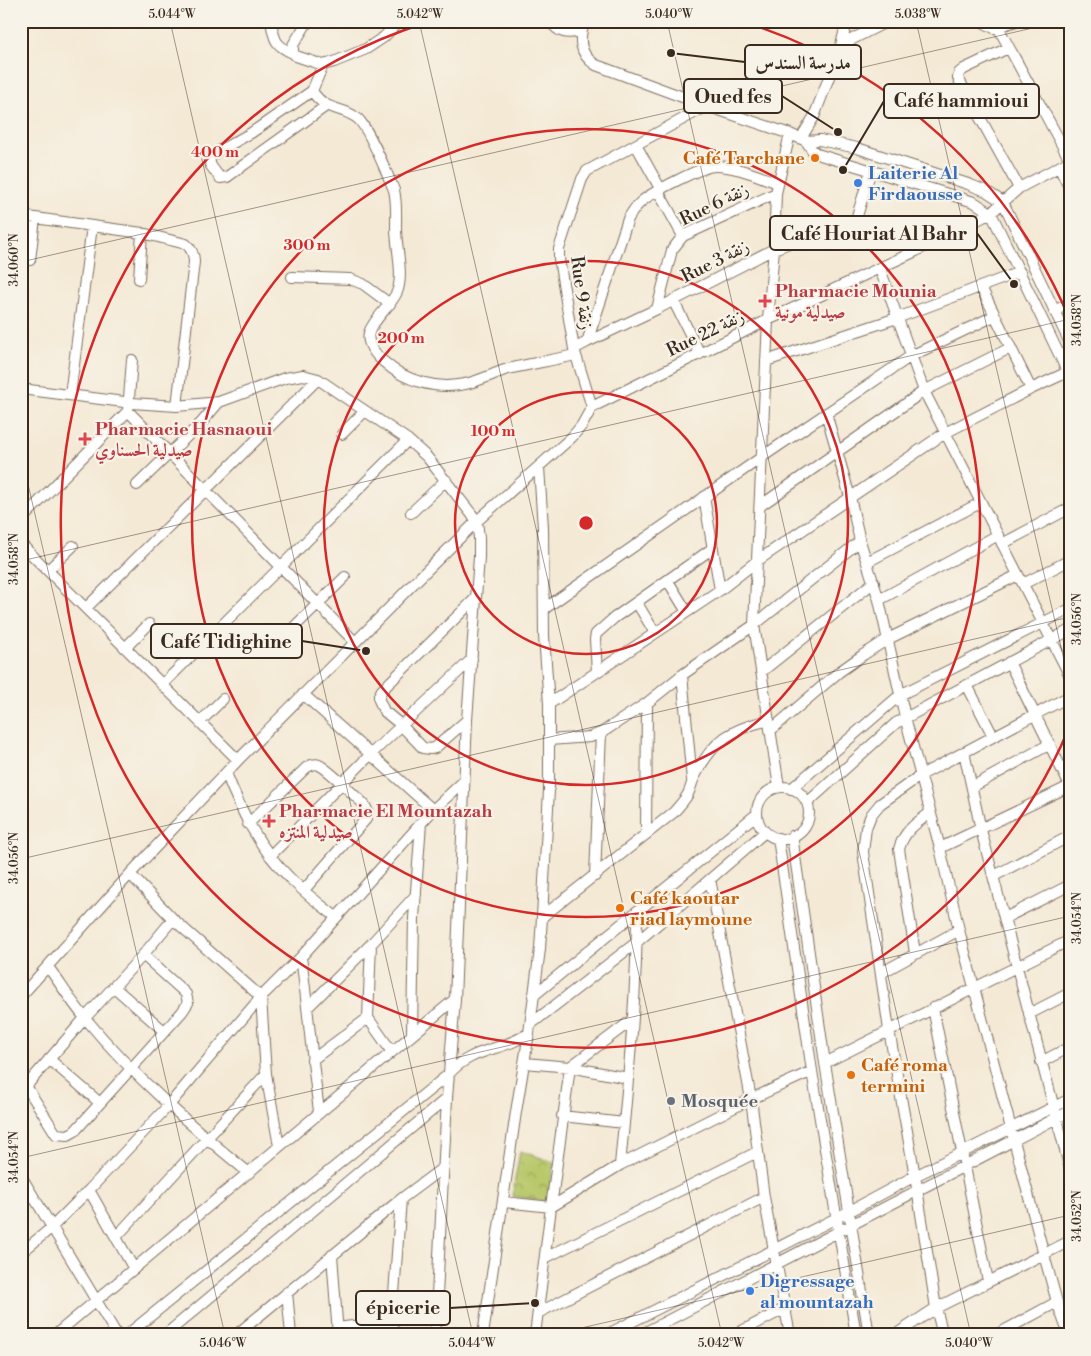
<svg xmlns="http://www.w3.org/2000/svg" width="1091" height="1356" font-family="'Libre Bodoni',Amiri,serif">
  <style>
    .park { fill: url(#park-crowns); stroke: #7a7944 }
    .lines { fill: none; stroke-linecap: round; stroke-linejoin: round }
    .minor-casing { stroke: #7c6d5e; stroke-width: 12 }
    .minor { stroke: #fff; stroke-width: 10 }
    .ticks { fill: none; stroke: #3b2a1e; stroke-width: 1; stroke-opacity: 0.45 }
    .ring { fill: none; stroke: #d62828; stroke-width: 2.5 }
    .food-dot { fill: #e8710a; stroke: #f7f3e8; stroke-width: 2 }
    .shop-dot { fill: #3f7fe0; stroke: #f7f3e8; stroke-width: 2 }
    .health-dot { fill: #e0444e; stroke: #f7f3e8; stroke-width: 2 }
    .worship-dot { fill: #6b7280; stroke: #f7f3e8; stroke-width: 2 }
    .labels { text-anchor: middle; stroke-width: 4.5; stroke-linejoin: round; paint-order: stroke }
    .food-label { font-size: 18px; font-weight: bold; fill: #c56008; stroke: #f7f3e8; text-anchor: start }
    .shop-label { font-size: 18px; font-weight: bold; fill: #366cbe; stroke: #f7f3e8; text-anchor: start }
    .street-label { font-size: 18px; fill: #3b2a1e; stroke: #f7f3e8 }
    .health-label { font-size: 18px; font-weight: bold; fill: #be3a42; stroke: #f7f3e8; text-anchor: start }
    .worship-label { font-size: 18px; font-weight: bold; fill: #5b616d; stroke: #f7f3e8; text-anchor: start }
    .centre { fill: #d62828; stroke: #f7f3e8; stroke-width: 2.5 }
    .ring-label { font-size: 15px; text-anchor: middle; font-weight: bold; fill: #d62828; stroke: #f7f3e8; stroke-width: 4.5; stroke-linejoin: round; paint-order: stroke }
    .leader { fill: none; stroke: #3b2a1e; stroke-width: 2 }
    .callout-dot { fill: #3b2a1e; stroke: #f7f3e8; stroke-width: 2 }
    .callout { fill: #f7f3e8; stroke: #3b2a1e; stroke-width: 2 }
    .callout-label { font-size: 19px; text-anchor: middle; font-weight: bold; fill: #3b2a1e }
    .neatline { fill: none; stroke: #3b2a1e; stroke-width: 2 }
    .ticks-label { font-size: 12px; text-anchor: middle; fill: #3b2a1e }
  </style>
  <defs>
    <pattern id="park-crowns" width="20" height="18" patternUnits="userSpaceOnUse" patternTransform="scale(1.25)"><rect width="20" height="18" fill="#b8c86b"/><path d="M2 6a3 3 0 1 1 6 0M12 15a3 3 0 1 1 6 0" fill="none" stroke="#97a357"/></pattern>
  </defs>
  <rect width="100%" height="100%" fill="#f7f3e8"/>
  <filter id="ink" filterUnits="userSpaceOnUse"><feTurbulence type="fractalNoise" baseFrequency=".02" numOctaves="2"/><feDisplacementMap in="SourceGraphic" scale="10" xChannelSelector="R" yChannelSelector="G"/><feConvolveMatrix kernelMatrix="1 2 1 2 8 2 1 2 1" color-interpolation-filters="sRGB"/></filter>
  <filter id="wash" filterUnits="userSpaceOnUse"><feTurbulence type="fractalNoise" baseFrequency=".0096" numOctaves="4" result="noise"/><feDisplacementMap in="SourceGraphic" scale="20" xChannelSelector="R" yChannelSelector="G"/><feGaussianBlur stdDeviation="1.12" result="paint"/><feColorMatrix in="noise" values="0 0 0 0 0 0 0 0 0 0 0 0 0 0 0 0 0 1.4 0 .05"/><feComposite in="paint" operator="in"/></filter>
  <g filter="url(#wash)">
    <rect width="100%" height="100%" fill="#f4e9d5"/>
    <!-- park -->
    <path class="park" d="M520,1151l34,11 -6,40 -36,-6z"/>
  </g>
  <g filter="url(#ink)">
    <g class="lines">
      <defs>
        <path id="minor" d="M271,21c3,18 4,25 22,32
          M308,21l-15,24v8l3,3 27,9 11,-3 32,-13 18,-12 15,-16
          M550,21c8,12 17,14 31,10
          M585,21c-7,17 -6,34 11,44l111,41 83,28 16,7 6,9 5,4 157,48 17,11 79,164
          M981,21l13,7 22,-7
          M998,27l72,133
          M841,45l47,-24
          M1008,48l-44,21 -5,4 -1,5 61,110
          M323,65l-11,26 -61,42 -36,20 -6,6 2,7 9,12 7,-1 99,-71
          M312,91c15,22 27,14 45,27 11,8 31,58 37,72 3,13 2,25 2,38 0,19 8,47 1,64 -6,14 -24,27 -28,41 -3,10 7,23 15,29 21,19 52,28 81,22 15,-3 29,-11 43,-15 22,-5 45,-9 67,-14
          M801,138l13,-21 27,-72 6,-24
          M806,141l14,-1 37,8 111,36 18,7 17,11 67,141
          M636,145l25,45
          M1059,167l11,22
          M658,191l25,45
          M21,216l121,17 44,11c6,5 8,10 8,18l-17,144
          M854,226l17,-56
          M30,260l5,-42
          M880,269l44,122 146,285
          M292,277l58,2 13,5 27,20
          M139,279l3,-46
          M981,287l50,102
          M673,300l27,54
          M657,309l15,-59 11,-14 93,-43
          M1054,311l16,-8
          M587,342l70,-33 117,-60 63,-25c27,1 54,16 79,27
          M574,349l13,-7 41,-123c4,-7 8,-13 14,-18 11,-9 60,-35 73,-35 21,0 43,10 63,17
          M766,361l131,-43 123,-46
          M21,389l111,14 45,3 42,-4 66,-24 18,-3 15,4 90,61 19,17 50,64 2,17v19l-12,163 -12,279 -8,99 -12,237
          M70,395l22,-169
          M592,407l176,-87 148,-69 75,-38 28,-25 51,-27
          M592,407l-18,-58 -15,-90v-10l23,-70 5,-8 120,-65
          M128,411l227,231
          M826,413l24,84 10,44 19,59 26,117 35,131 19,82 85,325 13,47 12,33
          M342,434l23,-23
          M137,485l65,-63 17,-20
          M704,497l16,93
          M760,506l164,-115 86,-43
          M411,513l35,-33
          M21,520l107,-109 4,-51
          M21,544l217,216
          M1002,544l68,-36
          M867,562l113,-59
          M48,570l25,-24
          M668,581l19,31
          M1023,584l47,-24
          M879,600l119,-65
          M637,603l18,30
          M86,608l232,-229
          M544,609l218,-152 149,-101 83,-40
          M286,635l59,-58
          M125,648l24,-24
          M1009,662l61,124
          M597,672l-2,-33 1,-5 18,-16 99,-70
          M761,672l113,-90
          M682,675l10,105
          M162,685l246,-245
          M967,685l26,51
          M303,694l130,116
          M549,704l171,-114 37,-29 188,-128 86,-44 39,-18
          M467,720l-32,28 -5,1 -7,-1 -22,-23 -17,-14 -5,-11v-5l3,-5 94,-92
          M200,722l23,-23
          M771,730l68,-58 24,-17 25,-16 130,-64
          M549,740l41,-3 11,-4 46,-30 35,-28 72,-50 106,-84
          M964,752l17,78 89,339
          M226,773c15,38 33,75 63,104 14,15 31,27 47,40
          M779,787l-25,-162 14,-305 6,-71 2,-56 14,-59
          M972,787l78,-43
          M757 813a26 26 0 1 1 52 0a26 26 0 1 1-52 0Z
          M791,789l109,-94 170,-86
          M807,803l89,-80 174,-93
          M248,824l59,-57c4,-2 8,-4 12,-2 11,5 34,30 45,39l3,6 -1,9 -62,71
          M646,834l1,-131
          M792,836l33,227 44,272
          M778,838l34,233 44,264
          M940,848l130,-62
          M270,856l101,-102 101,-95
          M130,874l43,45 88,78 5,77 13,72
          M595,876l6,-143
          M994,876l76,-40
          M710,879l41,220 13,98 26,138
          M542,917l132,-105c5,-6 10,-11 14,-18 3,-6 4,-13 7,-18 18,-36 36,-47 74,-56
          M1005,918l65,-33
          M371,944l-3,74 24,34
          M915,953l-16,-104c5,-18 17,-26 31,-36
          M301,957c7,51 11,103 18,154
          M48,967c13,17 24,36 38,52 48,58 105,107 163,154
          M881,973l78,-43
          M114,987l50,44
          M21,996l109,-122 108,-114 180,-181 59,-58 95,-84 10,-12 10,-18
          M533,996l224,-182
          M308,1007l63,-63 45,-49
          M933,1008l55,273
          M1029,1014l41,-21
          M531,1024l106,-82 128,-110
          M412,1034l2,-116 7,-95
          M49,1059l51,44
          M312,1060l56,-42
          M1041,1062l29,-15
          M525,1063l45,4 58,11
          M825,1063l245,-123
          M26,1086l30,48 12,1 7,-4 107,-119 6,-9 -2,-9 -4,-4 -39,-35
          M21,1092l64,-74 58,-63 30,-36
          M562,1116l62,7
          M620,1165c8,-84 17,-170 17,-254
          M21,1176l96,159
          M89,1190l45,79
          M504,1202l47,5 69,-42 131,-66 61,-28
          M117,1236l149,-162
          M21,1253l30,-25 38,-38 80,-85 92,-108 40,-40 132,-147 31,-29
          M332,1255l6,80
          M545,1258l212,-106
          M287,1292l4,43
          M538,1313l226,-116
          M337,1328l55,-7
          M55,1335l400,-336
          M127,1335l321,-260c23,-28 54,-23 81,-42
          M165,1335l282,-237
          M236,1335l165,-136 43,-32
          M393,1335l-1,-14 9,-122
          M483,1335l33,-223 13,-79 11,-84 2,-32 7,-127v-86l-5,-68 -1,-108 -4,-61
          M535,1335l16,-128 19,-140 62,-47
          M606,1335l244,-124 65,-35 155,-77
          M640,1335l430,-224
          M734,1335l52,-27
          M895,1335l41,-27 134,-67
          M943,1335l-7,-27 -21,-132 -26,-146 -26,-178 3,-24 5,-13 9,-11 10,-7 31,-22 149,-79
          M996,1335l61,-33"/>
      </defs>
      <!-- minor casing -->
      <use href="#minor" class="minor-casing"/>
      <!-- minor -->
      <use href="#minor" class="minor"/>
    </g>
  </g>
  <!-- ticks -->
  <path class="ticks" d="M170,21l303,1314M419,21l303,1314M667,21l304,1314M916,21l154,665M21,262l1042,-241M21,454l204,881M21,561l1049,-242M21,859l1049,-242M21,1158l1049,-242M551,1335l519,-120"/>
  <!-- distance rings -->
  <g class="ring">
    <circle cx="586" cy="523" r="131"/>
    <circle cx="586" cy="523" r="262"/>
    <circle cx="586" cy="523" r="394"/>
    <path d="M1069 728A525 525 0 1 1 428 22M744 22A525 525 0 0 1 1069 318"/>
  </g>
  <!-- markers -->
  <g class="food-dot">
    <circle cx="815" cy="158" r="5"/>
    <circle cx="620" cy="908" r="5"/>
    <circle cx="851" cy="1075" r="5"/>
  </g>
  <g class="shop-dot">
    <circle cx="858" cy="183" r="5"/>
    <circle cx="750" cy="1291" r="5"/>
  </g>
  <g class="health-dot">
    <path d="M762.5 293.5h5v5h5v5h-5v5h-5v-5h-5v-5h5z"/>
    <path d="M82.5 431.5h5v5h5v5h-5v5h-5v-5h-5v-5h5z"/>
    <path d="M266.5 813.5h5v5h5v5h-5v5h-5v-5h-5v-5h5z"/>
  </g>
  <circle class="worship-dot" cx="671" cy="1101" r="5"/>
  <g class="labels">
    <!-- food labels -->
    <g class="food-label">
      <text x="805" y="164" text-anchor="end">Café Tarchane</text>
      <text x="630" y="904">Café kaoutar<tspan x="630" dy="21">riad laymoune</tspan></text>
      <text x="861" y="1071">Café roma<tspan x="861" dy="21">termini</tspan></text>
    </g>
    <!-- shop labels -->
    <g class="shop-label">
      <text x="868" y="179">Laiterie Al<tspan x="868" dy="21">Firdaousse</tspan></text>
      <text x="760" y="1287">Digressage<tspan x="760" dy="21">al mountazah</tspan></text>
    </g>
    <!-- street labels -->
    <g class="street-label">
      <text transform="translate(714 204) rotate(-26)" y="6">Rue 6 زنقة</text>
      <text transform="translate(715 261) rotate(-27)" y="6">Rue 3 زنقة</text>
      <text transform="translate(582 293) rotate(82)" y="6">Rue 9 زنقة</text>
      <text transform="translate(705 333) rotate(-26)" y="6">Rue 22 زنقة</text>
    </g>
    <!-- health labels -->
    <g class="health-label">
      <text x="775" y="297">Pharmacie Mounia<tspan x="775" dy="21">صيدلية مونية</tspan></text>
      <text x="95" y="435">Pharmacie Hasnaoui<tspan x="95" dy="21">صيدلية الحسناوي</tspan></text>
      <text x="279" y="817">Pharmacie El Mountazah<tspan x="279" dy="21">صيدلية المنتزه</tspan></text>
    </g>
    <!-- worship labels -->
    <g class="worship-label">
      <text x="681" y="1107">Mosquée</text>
    </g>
  </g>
  <circle cx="586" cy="523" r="8" class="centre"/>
  <g class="ring-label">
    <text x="215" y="157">400 m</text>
    <text x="307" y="250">300 m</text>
    <text x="401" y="343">200 m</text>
    <text x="493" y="436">100 m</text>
  </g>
  <!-- callouts -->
  <path class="leader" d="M671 53L745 62M838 132L782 96M843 170L884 101M1014 284L977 233M366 651L302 641M535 1303L450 1308"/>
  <g class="callout-dot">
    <circle cx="671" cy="53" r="5"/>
    <circle cx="838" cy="132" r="5"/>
    <circle cx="843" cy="170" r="5"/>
    <circle cx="1014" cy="284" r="5"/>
    <circle cx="366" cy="651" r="5"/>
    <circle cx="535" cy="1303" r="5"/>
  </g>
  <g class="callout">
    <rect x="745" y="45" width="116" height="34" rx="5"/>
    <rect x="684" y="79" width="98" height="34" rx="5"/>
    <rect x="884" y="84" width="155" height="34" rx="5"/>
    <rect x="770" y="216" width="207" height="34" rx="5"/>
    <rect x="151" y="624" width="151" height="34" rx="5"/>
    <rect x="356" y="1291" width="94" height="34" rx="5"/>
  </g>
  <g class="callout-label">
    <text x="803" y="69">مدرسة السندس</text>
    <text x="733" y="103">Oued fes</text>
    <text x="961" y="107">Café hammioui</text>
    <text x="874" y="240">Café Houriat Al Bahr</text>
    <text x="226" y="648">Café Tidighine</text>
    <text x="403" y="1314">épicerie</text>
  </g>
  <!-- margin -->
  <rect width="1091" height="1356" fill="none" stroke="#f7f3e8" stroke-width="55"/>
  <rect x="28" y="28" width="1036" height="1300" class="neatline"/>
  <g class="ticks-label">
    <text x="172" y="18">5.044°W</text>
    <text x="420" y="18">5.042°W</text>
    <text x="669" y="18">5.040°W</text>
    <text x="918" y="18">5.038°W</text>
    <text transform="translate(14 260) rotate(-90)" y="4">34.060°N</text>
    <text transform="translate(1077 320) rotate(-90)" y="4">34.058°N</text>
    <text transform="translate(14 559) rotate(-90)" y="4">34.058°N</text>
    <text transform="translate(1077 619) rotate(-90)" y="4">34.056°N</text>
    <text transform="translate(14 858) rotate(-90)" y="4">34.056°N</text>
    <text transform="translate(1077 918) rotate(-90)" y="4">34.054°N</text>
    <text transform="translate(14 1157) rotate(-90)" y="4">34.054°N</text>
    <text transform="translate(1077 1216) rotate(-90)" y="4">34.052°N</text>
    <text x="223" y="1347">5.046°W</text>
    <text x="472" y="1347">5.044°W</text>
    <text x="721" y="1347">5.042°W</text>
    <text x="969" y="1347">5.040°W</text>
  </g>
</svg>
